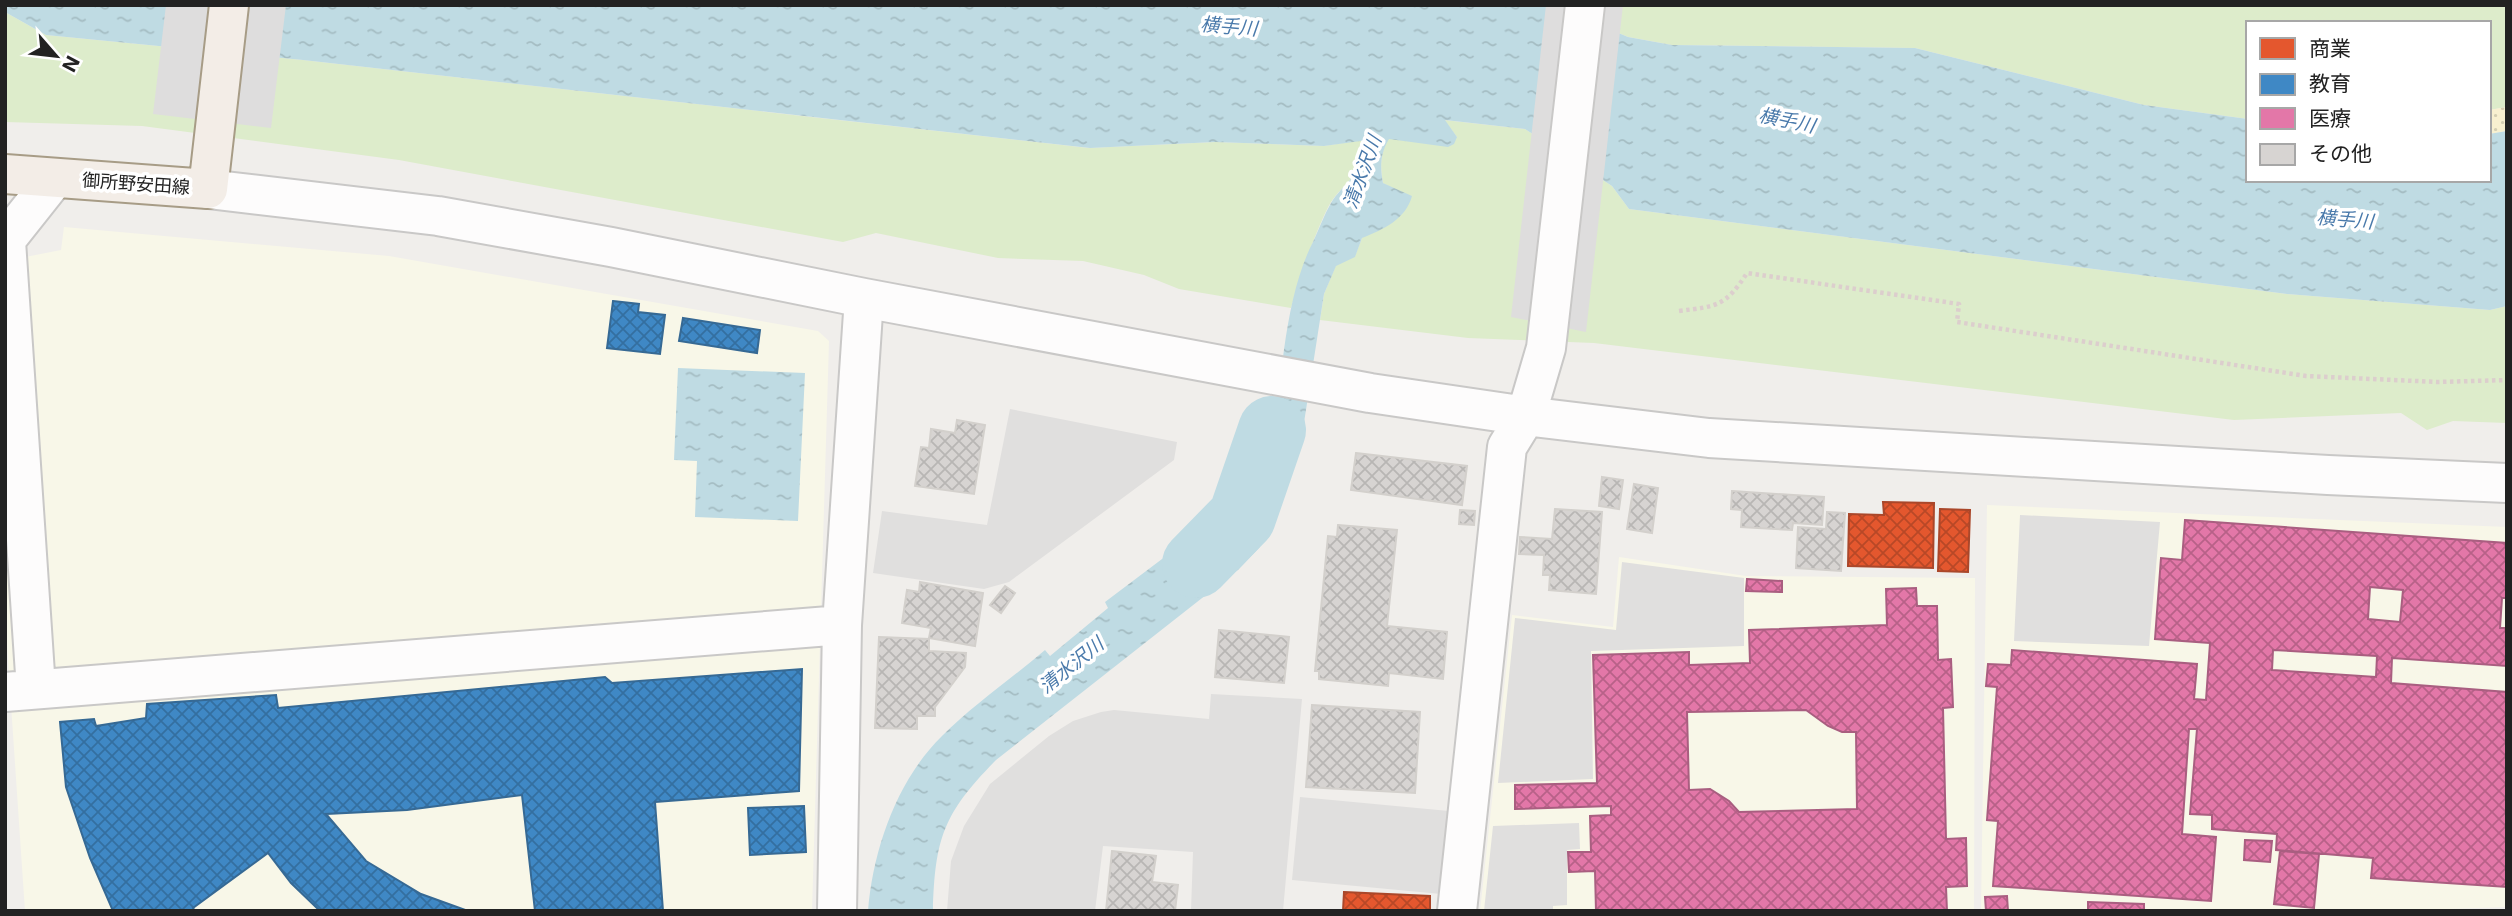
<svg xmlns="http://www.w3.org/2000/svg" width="2512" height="916" font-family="Inter,'Noto Sans JP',sans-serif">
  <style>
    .education { fill: #f8f7e8 }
    .grass { fill: #ddeccb }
    .sand { fill: url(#sand-dots) }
    .parking { fill: #e0dfde }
    .water { fill: url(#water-ripples) }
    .pier { fill: #dedddd }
    .shops { fill: url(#shops-cross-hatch); stroke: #aa472a; stroke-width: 2 }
    .schools { fill: url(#schools-cross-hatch); stroke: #366994; stroke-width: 2 }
    .health { fill: url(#health-cross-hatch); stroke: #a95e80; stroke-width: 2; fill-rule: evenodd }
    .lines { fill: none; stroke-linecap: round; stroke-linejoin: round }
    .river { stroke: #bfdbe3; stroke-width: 68 }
    .building { fill: url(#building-cross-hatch); stroke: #d3d0cc; stroke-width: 2 }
    .minor-casing { stroke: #c9c8c7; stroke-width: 42 }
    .major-casing { stroke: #a79c86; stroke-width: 42 }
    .path { stroke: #dccecd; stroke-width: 4.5; stroke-dasharray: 3.5 3.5; stroke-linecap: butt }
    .minor { stroke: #fdfcfc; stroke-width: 38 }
    .major { stroke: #f3ede7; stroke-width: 38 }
    .labels { text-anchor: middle; stroke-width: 7; stroke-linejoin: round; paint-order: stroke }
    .street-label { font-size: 18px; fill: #222; stroke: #fff }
    .water-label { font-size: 19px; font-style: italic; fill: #4a7aab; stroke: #fff }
  </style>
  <defs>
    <pattern id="sand-dots" width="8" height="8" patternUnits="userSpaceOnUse" patternTransform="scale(1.75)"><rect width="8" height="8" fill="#f8f0d0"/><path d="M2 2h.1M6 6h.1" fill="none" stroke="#d4ceb2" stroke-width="1.8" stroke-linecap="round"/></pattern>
    <pattern id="water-ripples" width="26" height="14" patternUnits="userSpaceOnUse" patternTransform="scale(1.75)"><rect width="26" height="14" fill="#bfdbe3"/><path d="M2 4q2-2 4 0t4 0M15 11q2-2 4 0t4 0" fill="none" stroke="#a4bcc2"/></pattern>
    <pattern id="shops-cross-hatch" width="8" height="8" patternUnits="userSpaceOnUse" patternTransform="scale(1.75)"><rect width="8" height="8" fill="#e4572e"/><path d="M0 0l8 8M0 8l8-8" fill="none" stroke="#b84827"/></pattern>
    <pattern id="schools-cross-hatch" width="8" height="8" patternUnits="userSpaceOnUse" patternTransform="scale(1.75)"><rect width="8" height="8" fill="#3f88c5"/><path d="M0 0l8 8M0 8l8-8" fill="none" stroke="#346fa0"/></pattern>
    <pattern id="health-cross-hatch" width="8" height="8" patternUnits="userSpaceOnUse" patternTransform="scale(1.75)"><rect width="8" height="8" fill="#e377a8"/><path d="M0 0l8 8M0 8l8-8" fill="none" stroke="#b86188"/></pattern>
    <pattern id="building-cross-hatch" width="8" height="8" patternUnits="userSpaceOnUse" patternTransform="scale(1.75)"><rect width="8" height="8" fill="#d7d4d2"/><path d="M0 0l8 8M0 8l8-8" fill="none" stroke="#b8b6b4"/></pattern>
  </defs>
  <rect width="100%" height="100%" fill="#f0eeeb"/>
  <!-- education -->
  <path class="education" d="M64,227l325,29 429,75 11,10 -17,570h-787l-20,-295v-355l56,-11z
    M1987,505l520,22v380l-118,4h-408z
    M1619,557l127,19 229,2 -1,333h-494l32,-296 101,12z"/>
  <!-- grass -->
  <path class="grass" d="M1552,5h955v102l-18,3v-87h-241v96l-104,-14 -229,-57 -243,-3 -44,-8z
    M5,12l41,23 257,25 786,88 126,-6 109,4 44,-7c4,26 -24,44 -37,63 -15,26 -31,77 -40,106l-112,-19 -35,-14 -61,-14 -85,-3 -122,-25 -33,9 -444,-82 -257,-34 -137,-4z
    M1444,120l81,9 87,57 17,23 658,85 203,16 17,-4v117l-54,-2 -26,9 -26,-17 -167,7 -640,-77 -126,-5 -148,-18 4,-26 12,-29 19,-9 7,-18 34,-48 -13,-7c-3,-16 -3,-29 5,-44l69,-2z"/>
  <!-- sand -->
  <path class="sand" d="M2507,107v24l-18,3v-24z"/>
  <!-- parking -->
  <path class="parking" d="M1010,409l167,33 -3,18 -165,122 -25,7 -111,-16 9,-62 105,14z
    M2020,515l140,7 -11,124 -135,-5z
    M1622,562l122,16v68l-153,5 2,128 -95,4 17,-165 101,12z
    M1211,694l91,5 -19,212h-92l2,-59 -90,-6 -8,65h-148l4,-50 13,-35 26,-42 59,-48 24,-15 28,-9 13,-2 95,9z
    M1300,797l149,14 -8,83 -149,-14z
    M1579,823l1,26 -13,1v55l-14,1v5h-69l9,-85z"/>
  <!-- water -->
  <path class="water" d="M5,5h1547l76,32 44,8 243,3 229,57 104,14v61h241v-46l18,-3v175l-17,4 -203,-16 -658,-85 -17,-23 -87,-57 -80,-9 12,17 -3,7 -6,3 -59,-8c-9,15 -9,28 -6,44l29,13c-6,23 -29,34 -50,42l-7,19 -19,9 -12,28 -21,135 -26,87 -18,32 -20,21 -243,191c-52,53 -61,77 -63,151h-65c5,-62 29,-131 74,-175 31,-31 69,-57 103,-86l5,6 58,-48 -3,-6 126,-95 14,-17 17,6 14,-29 -3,-19c8,-64 11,-150 40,-206 6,-13 11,-27 18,-39 12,-20 42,-38 37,-63l-44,6 -109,-4 -125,6 -787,-88 -257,-25 -41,-23z
    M678,368l127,5 -7,148 -103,-4 2,-56 -23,-1z"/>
  <!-- pier -->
  <path class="pier" d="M166,5h120l-15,123 -118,-14z
    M1546,5h77l-37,327 -75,-15z"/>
  <!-- shops -->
  <path class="shops" d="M1883,502l51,1 -1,65 -85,-2 1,-52 35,1z
    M1940,509l30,1 -2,62 -30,-1z
    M1344,892l86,4v15h-87z"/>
  <!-- schools -->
  <path class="schools" d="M613,301l26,3 -1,8 27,3 -5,39 -53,-6z
    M683,318l77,12 -3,23 -78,-12z
    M802,669l-3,122 -144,11 8,109h-128l-13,-116 -115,15 -81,4 40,47 55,33 47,17h-148l-29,-28 -23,-30 -75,55 2,3h-82l-23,-53 -24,-71 -6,-65 34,-3 2,7 50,-8 1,-14 129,-9 2,13 327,-31 7,6z
    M804,806l2,46 -56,3 -2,-47z"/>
  <!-- health -->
  <path class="health" d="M2185,520l322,23v55h-5l-2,30h7v38l-115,-8 -1,25 116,9v195l-136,-9 2,-20 -97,-8 1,-16 -65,-5v-14l-22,-1 7,-85h-8l-7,105 34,3 -5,64 -218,-15 5,-65 -11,-1 10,-133 -11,-1 2,-22 23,1 1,-15 185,14 -3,35 12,1 4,-57 -55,-4 6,-81 21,2zM2370,587l33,3 -3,32 -32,-3zM2273,650l104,6 -1,21 -104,-7z
    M1747,579l35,2v11l-36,-1z
    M1916,588l1,18h20l1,54 13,-1 2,48 -10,1 3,131 20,-1 1,48 -21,1 1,24h-351l-1,-40 -26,1 -1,-20h23l-1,-36 21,-1v-9l-96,3v-24l82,-2 -4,-128 96,-3v13l61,-2 -1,-33 138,-5 -1,-36zM1806,710l22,16 14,6h14l1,77 -118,3 -10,-11 -19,-12 -21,1 -2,-78z
    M2245,840l27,1 -2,21 -26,-2z
    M2280,851l39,3 -5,54 -40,-4z
    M2007,896l1,15h-22l-1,-14z
    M2088,902l56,2v7h-56z"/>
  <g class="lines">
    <!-- river -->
    <path class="river" d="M1196,564l46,-47 30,-87"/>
  </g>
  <!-- building -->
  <path class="building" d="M957,420l28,5 -11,69 -59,-8 6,-39 8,1 2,-19 24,4z
    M1356,453l111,13 -5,39 -111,-15z
    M1602,477l21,3 -4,29 -20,-3z
    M1634,484l24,4 -6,45 -25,-4z
    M1732,491l92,6 -2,28 -29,-2 -1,7 -51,-3 1,-17 -11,-1z
    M1555,509l47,3 -6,82 -47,-4 1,-15h-7l1,-20 -25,-1 1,-17 32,2z
    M1460,510l15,1 -1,14 -15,-1z
    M1827,512l18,1 -4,58 -45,-3 2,-41 28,2z
    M1338,525l59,5 -10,96 60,6 -4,47 -54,-6 -1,13 -69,-7v-8h-4l13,-135 9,1z
    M920,582l63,11 -8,53 -46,-8 2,-10 -29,-5 5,-33 12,2z
    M1005,586l10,7 -14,20 -11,-8z
    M1219,630l70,7 -5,46 -69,-6z
    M879,637l50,2v12l37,2 -1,14 -30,40v9h-18v13l-42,-1z
    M1312,705l108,7 -5,81 -109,-6z
    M1112,851l44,5 -4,26 26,3 -3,26h-69z"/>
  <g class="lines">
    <defs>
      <path id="minor" d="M208,189l230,27 173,31 253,51 506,95 156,23 183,22 619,37 179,8
        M5,241l50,-63
        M6,241l30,448
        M5,692l837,-67
        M837,911l5,-286 22,-327
        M1457,911l50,-464 19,-31 20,-68 39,-343"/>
      <path id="major" d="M5,174l203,15 21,-184"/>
    </defs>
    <!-- minor casing -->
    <use href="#minor" class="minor-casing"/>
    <!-- major casing -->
    <use href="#major" class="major-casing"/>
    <!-- path -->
    <path class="path" d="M1679,311c38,-5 46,-4 68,-38l212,31 -2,18 349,54 132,6 69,-2"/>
    <!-- minor -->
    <use href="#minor" class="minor"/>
    <!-- major -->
    <use href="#major" class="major"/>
  </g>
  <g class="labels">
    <!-- street labels -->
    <g class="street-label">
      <text transform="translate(136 184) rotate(4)" y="6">御所野安田線</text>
    </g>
    <!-- water labels -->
    <g class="water-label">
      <text transform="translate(1229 26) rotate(5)" y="7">横手川</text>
      <text transform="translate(1787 120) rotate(12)" y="7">横手川</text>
      <text transform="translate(1362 172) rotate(-70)" y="7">清水沢川</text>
      <text transform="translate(2345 219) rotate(5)" y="7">横手川</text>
      <text transform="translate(1071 665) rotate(-39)" y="7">清水沢川</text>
    </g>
  </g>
  <!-- border -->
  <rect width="2512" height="916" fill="none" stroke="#222222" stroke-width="14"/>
  <!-- legend -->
  <rect x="2246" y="21" width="245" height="161" fill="#ffffff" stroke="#a7a7a7" stroke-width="2"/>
  <rect x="2260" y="38" width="35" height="21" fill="#e4572e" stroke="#a7a7a7" stroke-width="2"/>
  <text x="2309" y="56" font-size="21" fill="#222222">商業</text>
  <rect x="2260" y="74" width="35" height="21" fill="#3f88c5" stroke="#a7a7a7" stroke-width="2"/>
  <text x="2309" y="91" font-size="21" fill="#222222">教育</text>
  <rect x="2260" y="108" width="35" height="21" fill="#e377a8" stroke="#a7a7a7" stroke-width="2"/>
  <text x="2309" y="126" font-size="21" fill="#222222">医療</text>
  <rect x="2260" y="144" width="35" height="21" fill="#d7d4d2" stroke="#a7a7a7" stroke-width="2"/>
  <text x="2309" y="161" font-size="21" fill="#222222">その他</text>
  <!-- north arrow -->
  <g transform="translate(56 56) rotate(118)" stroke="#ffffff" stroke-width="5" paint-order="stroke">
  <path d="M0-5L12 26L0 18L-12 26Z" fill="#222222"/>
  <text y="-10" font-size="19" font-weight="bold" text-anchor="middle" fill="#222222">N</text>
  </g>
</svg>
